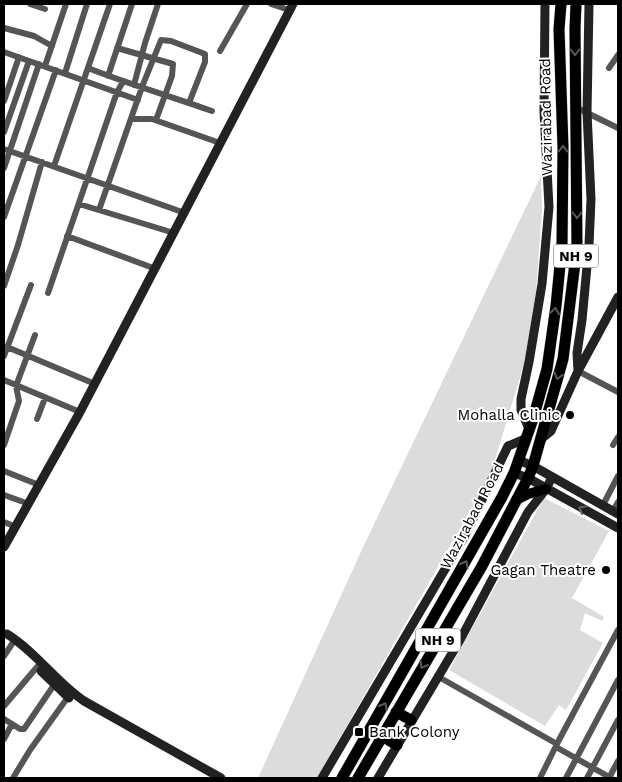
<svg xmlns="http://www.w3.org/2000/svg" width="622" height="782" font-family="'Work Sans',sans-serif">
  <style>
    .green { fill: #dcdcdc }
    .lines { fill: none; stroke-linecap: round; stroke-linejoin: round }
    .primary-casing { stroke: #dbdbdb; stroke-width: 11 }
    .highway-casing { stroke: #dbdbdb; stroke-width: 12 }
    .street { stroke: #555; stroke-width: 6 }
    .secondary { stroke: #222; stroke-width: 9 }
    .primary { stroke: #000; stroke-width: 10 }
    .highway { stroke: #000; stroke-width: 11 }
    .oneway { stroke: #595959 }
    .oneway2 { stroke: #646464 }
    .poi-dot { fill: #000; stroke: #fff; stroke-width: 2 }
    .labels { text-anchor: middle; stroke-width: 4; stroke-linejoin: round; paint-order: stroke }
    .shield { fill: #fff; stroke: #4c4c4c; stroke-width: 1 }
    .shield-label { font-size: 14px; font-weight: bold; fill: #000 }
    .street-label { font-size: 15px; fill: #000; stroke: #fff }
    .poi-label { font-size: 15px; fill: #000; stroke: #fff; text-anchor: end }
  </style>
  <rect width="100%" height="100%" fill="#fff"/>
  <!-- green -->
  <path class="green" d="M541,176l1,34 -6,82 -11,69 -35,115 -173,302h-59l106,-233z
    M544,498l65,33 -37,67 32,19 -2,4 -17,-8 -5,17 23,13 -37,67 -7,-5 -14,21 -96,-56z"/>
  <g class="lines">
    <defs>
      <path id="primary" d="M516,500l12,-6 18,-5"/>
      <path id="highway" d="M396,712l15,8
        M382,736l15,9
        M342,778l160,-281 12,-24 19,-54 14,-50 9,-63 6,-61 1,-98 -4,-118 2,-25
        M358,778l124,-212 46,-88 5,-12 30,-107 14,-112 -2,-218 1,-25"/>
    </defs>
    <!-- primary casing -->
    <use href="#primary" class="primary-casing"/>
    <!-- highway casing -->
    <use href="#highway" class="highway-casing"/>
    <!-- street -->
    <path class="street" d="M30,4l15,5
      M271,4l18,6
      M4,28l30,8 18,10
      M117,48l56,16 -1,12 -16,44
      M220,51l27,-47
      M4,52l134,48
      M45,66l21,-62
      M88,68c40,16 82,28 124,43
      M609,68l9,-13
      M65,73l22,-69
      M108,76l24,-72
      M134,85l11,-42 13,-39
      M4,101l15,-44
      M575,107l43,21
      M131,119h21l68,24
      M4,132l25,-71
      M4,149l181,64
      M54,166l56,-162
      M4,168l35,-104
      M79,204l95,29
      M99,210l43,-123 19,-47 10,1 34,13v8l-16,41
      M4,217l52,-147
      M67,236l89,33
      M4,286l14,-41 24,-83
      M48,293l69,-201 6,-10
      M7,347l88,37
      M4,356l27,-71
      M578,371l40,21
      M4,380l76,32
      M37,419l8,-21
      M4,445l15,-44 -3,-15 19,-51
      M613,445l5,-8
      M4,471l35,14
      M4,495l25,9
      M603,505l15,-29
      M613,511l5,-9
      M4,522l12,5
      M4,656l8,-12
      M437,676l120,68
      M4,706l33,-39
      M4,719l16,10h4l30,-44
      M4,739l8,-15
      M556,747l55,31
      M13,778l17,-28 38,-53
      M540,778l19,-38 59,-110
      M566,778l52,-98
      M587,778l31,-58
      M609,778l9,-17"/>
    <!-- secondary -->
    <path class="secondary" d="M578,371l-1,-18 5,-33 7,-75 2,-46 -4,-87 2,-108
      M529,429l-8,-19v-11l8,-37 13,-78 7,-77 -5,-95 1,-108
      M540,440l11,-9 27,-60 40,-74
      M518,460l15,6 85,48
      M514,473l14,5 90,50
      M4,547l76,-135 213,-408
      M7,634c29,18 49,48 77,67l137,77
      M41,671l28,27
      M322,778l142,-241 44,-91 17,-7
      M378,778l82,-138 68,-128 18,-23 6,-12"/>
    <!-- primary -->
    <use href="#primary" class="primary"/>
    <!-- highway -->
    <use href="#highway" class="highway"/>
  </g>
  <!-- one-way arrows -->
  <defs><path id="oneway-chevron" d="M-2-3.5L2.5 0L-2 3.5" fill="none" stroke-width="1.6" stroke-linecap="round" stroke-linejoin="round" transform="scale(1.25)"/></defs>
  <g class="oneway">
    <use href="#oneway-chevron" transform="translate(575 52) rotate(90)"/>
    <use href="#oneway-chevron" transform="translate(563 149) rotate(-90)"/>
    <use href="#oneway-chevron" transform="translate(577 215) rotate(90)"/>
    <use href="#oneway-chevron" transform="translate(555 311) rotate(-82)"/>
    <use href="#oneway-chevron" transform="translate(558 376) rotate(105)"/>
    <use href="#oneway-chevron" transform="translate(465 564) rotate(-60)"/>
    <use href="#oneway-chevron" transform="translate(423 665) rotate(120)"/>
    <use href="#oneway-chevron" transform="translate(384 706) rotate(-60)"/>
  </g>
  <use class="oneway2" href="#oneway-chevron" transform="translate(582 509) rotate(-151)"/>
  <!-- markers -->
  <g class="poi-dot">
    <circle cx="570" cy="415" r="5"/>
    <circle cx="606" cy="570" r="5"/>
    <rect x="354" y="727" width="10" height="10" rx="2.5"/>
  </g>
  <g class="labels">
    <!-- shield labels -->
    <g class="shield">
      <rect x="553.5" y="244.5" width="45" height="23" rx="4"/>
      <rect x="415.5" y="628.5" width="45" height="23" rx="4"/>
    </g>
    <g class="shield-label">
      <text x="576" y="261">NH 9</text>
      <text x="438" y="645">NH 9</text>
    </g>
    <!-- street labels -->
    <g class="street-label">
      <text transform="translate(546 117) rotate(-91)" y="5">Wazirabad Road</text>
      <text transform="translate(472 516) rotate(-62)" y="5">Wazirabad Road</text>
    </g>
    <!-- poi labels -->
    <g class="poi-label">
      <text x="560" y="420">Mohalla Clinic</text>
      <text x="596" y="575">Gagan Theatre</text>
      <text x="369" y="737" text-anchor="start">Bank Colony</text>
    </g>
  </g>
  <!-- border -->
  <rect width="622" height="782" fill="none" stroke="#000000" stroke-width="10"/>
</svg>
